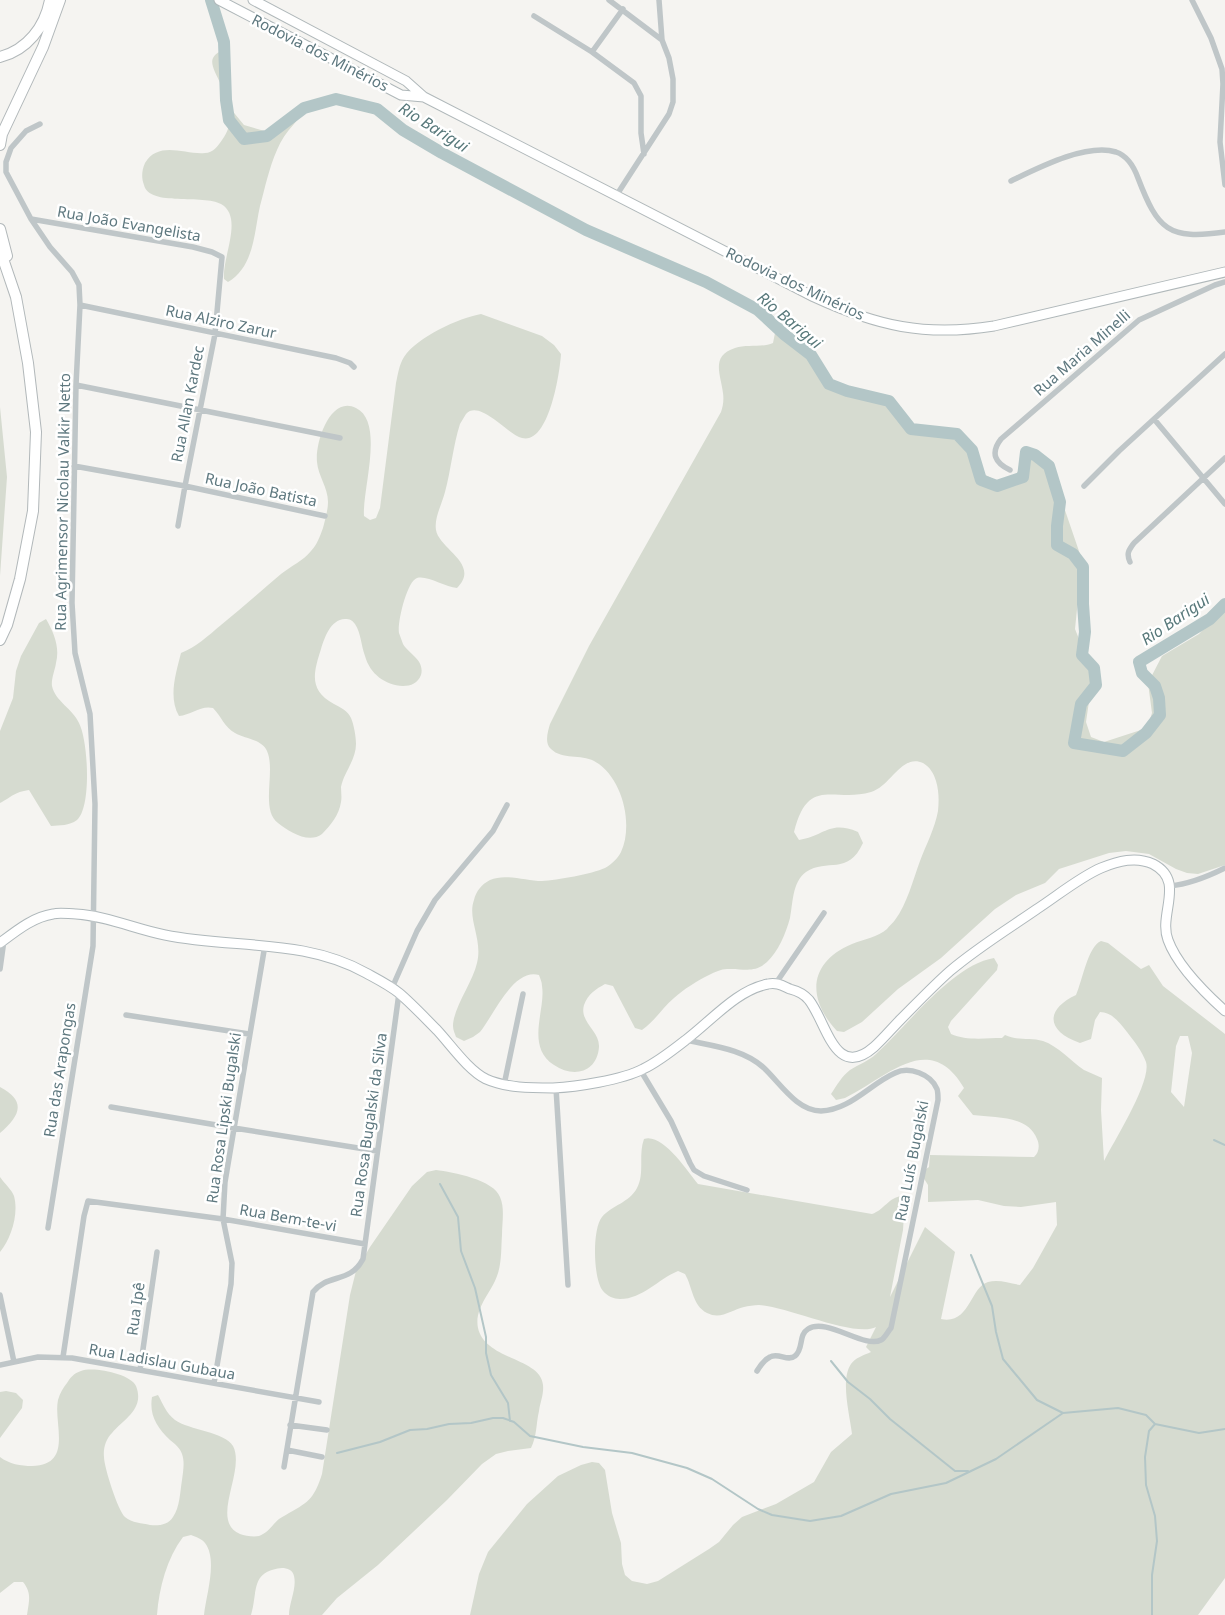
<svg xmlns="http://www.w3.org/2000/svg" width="1225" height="1615" font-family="'Noto Sans',sans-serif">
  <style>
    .green { fill: #d6dbd0; fill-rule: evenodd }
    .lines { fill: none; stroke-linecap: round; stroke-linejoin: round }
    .stream { stroke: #b3c6c7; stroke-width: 2 }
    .river { stroke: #b3c6c7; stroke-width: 12 }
    .secondary-casing { stroke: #afb8bb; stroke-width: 11 }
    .primary-casing { stroke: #b0b8ba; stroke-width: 11 }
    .trunk-casing { stroke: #b2b8ba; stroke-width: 12 }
    .minor { stroke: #bfc6c8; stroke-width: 5.5 }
    .secondary { stroke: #fff; stroke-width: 9 }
    .primary { stroke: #fff; stroke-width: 9 }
    .trunk { stroke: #fff; stroke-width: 10 }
    .labels { text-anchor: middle; stroke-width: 5; stroke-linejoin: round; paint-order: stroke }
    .street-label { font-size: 15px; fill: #5e787f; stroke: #fff }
    .water-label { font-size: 16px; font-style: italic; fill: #58797b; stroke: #fff }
  </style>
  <rect width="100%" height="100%" fill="#f5f4f1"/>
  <!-- green -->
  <path class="green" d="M229,49l1,59 14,17 24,7 38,-29h4c-10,17 -25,27 -33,47 -8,18 -12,38 -17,56 -6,27 -6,61 -32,76l-4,-3c-2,-22 20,-62 -3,-75 -17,-10 -72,3 -77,-19 -3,-8 -2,-15 1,-22 14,-23 40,-8 60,-10 8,0 13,-7 17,-13 25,-34 -16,-68 -9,-82 3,-6 10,-8 16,-9z
    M481,314l61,22 12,9 7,9c-1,18 -12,91 -39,84 -14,-3 -42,-39 -56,-24 -2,3 -4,7 -6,10 -7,22 -9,46 -15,68 -3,12 -11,26 -9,38 3,19 45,34 21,58 -12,-1 -30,-13 -40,-10 -10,3 -20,45 -18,55 1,3 3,8 4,11 6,10 22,16 18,31 -3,8 -10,11 -18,11 -18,-1 -33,-12 -38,-30 -4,-11 -4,-23 -10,-32 -3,-4 -5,-5 -10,-5 -15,1 -20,18 -24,30 -8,25 -12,41 13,55 6,3 14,7 17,14 3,7 5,19 5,26 0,16 -12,28 -15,43 0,5 1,10 0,15 -2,13 -10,23 -19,32 -13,10 -33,-2 -44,-11 -18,-13 -2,-52 -11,-72 -5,-12 -22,-12 -32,-18 -10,-5 -14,-17 -22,-25 -12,-3 -22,7 -34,8 -11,-19 -3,-43 2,-63 15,-6 27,-17 40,-28 20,-16 40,-34 60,-51 10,-8 22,-13 30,-23 6,-6 9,-15 12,-23 2,-8 5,-18 5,-26 0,-15 -10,-26 -11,-40 -2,-19 13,-67 39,-54 29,14 6,82 8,108l6,4 6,-2 4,-10 16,-125c2,-9 3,-18 8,-26 13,-20 55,-39 77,-43z
    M770,323l38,21 13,28 14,10 39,11 42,36 39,5 15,7 8,30 21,11h13l11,-20 6,-5 13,8 12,13 28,82 -7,69 18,45 -7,48 5,15 13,5 43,-14 5,-15 -4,-30 14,-27 37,-22 26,-28v259l-27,9 -11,-1 -11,-4 -27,-15 -23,-3 -17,2 -50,16 -14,14 -29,12 -21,14 -54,49 -43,31 -36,33 -18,10 -7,-1c-31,-33 -28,-69 15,-87 12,-5 26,-7 35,-15 2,-3 6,-6 8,-9 12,-16 18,-40 25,-59 6,-16 15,-33 18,-50 1,-10 1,-20 -2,-30 -2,-7 -6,-14 -13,-18 -21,-10 -32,23 -52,29 -37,11 -63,-17 -77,40l5,8c26,-4 30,-20 59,-8l5,11c-15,33 -36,15 -57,29 -14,10 -13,32 -16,46 -4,15 -12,34 -23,44 -13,12 -24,6 -40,7 -6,0 -12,3 -18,6 -12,6 -25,14 -35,23 -12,10 -19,23 -32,32l-7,-2 -22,-42 -8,-2c-9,5 -17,10 -21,21 -5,17 16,26 15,42 -2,26 -26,31 -45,18 -29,-19 -8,-55 -12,-79 0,-4 -2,-8 -3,-11 -26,-7 -45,40 -59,57l-7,5 -9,4 -8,-4c-1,-3 -3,-7 -3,-11 0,-18 20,-44 24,-63 6,-24 -10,-44 -3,-63 2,-9 8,-16 16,-20 15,-7 36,1 52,1 15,-1 50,-7 63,-13 7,-4 13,-10 16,-16 13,-28 1,-76 -27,-91 -13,-7 -32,-1 -43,-12 -7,-6 -3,-18 -1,-25l39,-78 132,-234c2,-6 3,-12 2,-19 -2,-18 -13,-37 12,-45 12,-4 26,0 38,-5l2,-10z
    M0,407l7,70 -7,99z
    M46,619c8,14 14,28 10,44 -1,7 -5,16 -4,23 3,15 21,23 27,37 9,17 13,84 -2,97 -8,6 -17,5 -26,6l-22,-36c-15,2 -17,7 -29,13v-72l13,-33 3,-27 5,-15 18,-33z
    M1101,941l7,2 33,26 8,-4 14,21 62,48v544l-27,37h-728l9,-41 9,-22 39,-48 31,-28 23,-11 11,-3 7,1 6,7 7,43 9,30 1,21 3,11 7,6 15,3 11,-3 51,-32 10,-7 14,-17 9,-8 34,-13 38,-22 17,-30 21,-18c-2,-18 -12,-54 -1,-70 4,-6 13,-9 20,-12l-5,-5 10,-20c-21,11 -90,-21 -117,-22 -5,0 -11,1 -15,2 -13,3 -23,13 -37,6 -15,-8 -14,-25 -22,-39l-7,-3c-20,8 -35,28 -58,28 -6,0 -13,-3 -17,-8 -10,-12 -11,-62 -1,-74 10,-12 27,-14 35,-29 8,-15 1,-33 7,-49 19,-6 43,32 54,45l174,30c12,-4 17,-17 30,-18l3,4 -2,30 -13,67 35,-70 30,25 -14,67c29,6 29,-32 47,-37 10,-3 21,1 32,3l13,-17 24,-43 -1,-23 -35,5 -17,-1 -26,-6 -50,2v-17l-5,-8 3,-8 3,-2 1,-12 104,2c5,-4 6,-12 3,-18 -9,-24 -42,-21 -64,-24l-15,-19 6,-8c-35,-59 -77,-10 -119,10l-9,2 -5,-6c6,-9 11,-18 19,-24 9,-6 19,-9 26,-16 32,-29 76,-89 118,-96l4,7 -1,5 -46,51 -3,6 3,7c15,7 35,4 51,4l3,-3c12,6 25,2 38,6 15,5 28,20 41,29 6,3 12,5 18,8l-1,32 3,51c10,-20 48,-80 42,-99 -4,-11 -12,-21 -19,-30 -7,-9 -15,-20 -27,-20l-5,8 -4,19 -11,4c-33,-11 -36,-33 -4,-48 6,-13 12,-49 25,-54zM1180,1036h8l4,17 -8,54 -13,-15 5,-46z
    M0,1087c27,14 20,29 0,46z
    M436,1170c17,2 58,10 64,27 5,11 2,26 2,38 -1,13 0,28 -5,41 -6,17 -23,32 -19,52 7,32 63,30 65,57 1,9 -3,18 -4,26 -3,13 -2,25 -8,37l-23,3 -12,3 -14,10 -35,36 -69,65 -41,33 -15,17h-33c0,-12 8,-27 5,-39 -1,-6 -7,-8 -12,-8 -32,3 -24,24 -31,47h-47c2,-20 14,-55 1,-72 -3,-4 -9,-6 -14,-8l-8,2c-16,21 -24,51 -26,78h-130c2,-14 5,-22 -4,-33h-9l-14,11v-136c9,7 21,9 32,9 42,-1 21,-43 26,-66 2,-7 5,-12 9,-17 3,-5 7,-10 14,-12 12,-5 50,3 55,15 9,23 -12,33 -24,47 -6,6 -9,15 -8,24 0,10 14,54 21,60 7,6 17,6 25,8 9,1 18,0 23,-8 7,-10 7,-25 9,-37 1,-8 3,-18 0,-26 -2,-6 -7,-10 -12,-14 -13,-12 -21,-25 -18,-43l6,-2c5,9 8,18 17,25 14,10 50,12 58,26 13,25 -24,75 7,88 5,2 14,3 19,2 9,-3 14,-12 20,-17 3,-2 7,-4 10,-6 21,-11 26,-17 33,-39l28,-179 6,-24 14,-24 42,-61 15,-14z
    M0,1177c4,6 12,13 14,19 5,18 -3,43 -14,56z
    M6,1391l10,2 7,7 -1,8 -22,30v-46z"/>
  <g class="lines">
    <!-- stream -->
    <path class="stream" d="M1214,1140l11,5
      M440,1184l18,33 3,34 14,37 11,49v16l5,22 17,28 2,18
      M971,1255l21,51 4,26 7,27 34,41 26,13
      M831,1361l17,21 22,17 20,20 65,52h13
      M337,1453l43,-11 30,-12 17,-1 22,-5 22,-1 22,-5h10l11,4 16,14 53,11 49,6 55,15 25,11 46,30 14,6 38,6 31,-5 50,-22 55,-11 50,-24 67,-46 55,-5 28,7 9,9 44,9 26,-4
      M1152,1615v-40l5,-34 -2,-25 -9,-31 -1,-28 4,-26 6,-7"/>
    <!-- river -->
    <path class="river" d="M211,0l13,42 2,58 3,20 15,19 23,-3 37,-28 32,-9 41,10 26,21 39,23 144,77 120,52 52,28 27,25 26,20 18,29 18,7 42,10 22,28 46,5 15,16 9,30 16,6 26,-9 3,-25 9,3 14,11 11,36 -3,24v19l16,9 10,13v37l2,28 -3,23 12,13 2,17 -15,19 -7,39 49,8 23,-18 14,-18 -1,-17 -4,-12 -13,-13 -3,-11 71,-43 15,-15"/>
    <defs>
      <path id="secondary" d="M0,943c16,-12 33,-26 53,-29 7,-2 16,0 23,0 31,2 59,15 89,21 68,14 139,3 201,38 11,6 23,12 33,20 13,11 26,25 38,37 14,15 31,40 49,49 20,9 45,9 67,9 23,-1 69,-8 90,-19 15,-7 30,-19 44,-30 25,-19 50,-49 81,-55 9,-2 15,2 22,5 8,2 14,5 19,11 18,23 26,81 65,47 10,-9 18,-19 27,-28 16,-16 32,-33 49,-48 27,-23 58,-42 87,-62 20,-13 43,-32 64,-41 17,-7 35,-12 52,-4 33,17 5,50 15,76 9,25 37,53 57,71"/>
      <path id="primary" d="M219,0l182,95 23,2
        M253,0l153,81 18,16 390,200c63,29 111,40 180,29l231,-54"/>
      <path id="trunk" d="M0,57c27,-7 45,-30 50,-57
        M0,145l2,-11 41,-87 17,-47
        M0,229l7,27
        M0,250l16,47 12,66 8,69 -3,79 -13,68 -13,46 -7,15"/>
    </defs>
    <!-- secondary casing -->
    <use href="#secondary" class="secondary-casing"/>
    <!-- primary casing -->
    <use href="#primary" class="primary-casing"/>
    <!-- trunk casing -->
    <use href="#trunk" class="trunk-casing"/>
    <!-- minor -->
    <path class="minor" d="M609,0l53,40
      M1192,0l19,38 11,31 1,15 -3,58 5,43
      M534,16l58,36 42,31 7,13v37l3,21
      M592,52l31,-43
      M40,124l-14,7 -15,17 -5,14v10l25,47 19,28 22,25 7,13 1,20 -4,80 -4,218 3,50 15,61 5,90 -2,142 -45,282
      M1011,181c27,-13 75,-38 105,-29 12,4 18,15 22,26 20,52 30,62 87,54
      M616,196l53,-82 4,-12v-23l-4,-21 -7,-18 -3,-40
      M31,219l162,28 19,5 10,5 -7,77 -30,152 -7,40
      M80,305l256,53 14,5 4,4
      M76,385l264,53
      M1154,419l71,85
      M74,466l111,20 140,30
      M1010,470c-15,-7 -20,-17 -9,-31l138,-119 76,-35 10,-3
      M1084,486l35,-35 106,-97
      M1130,562c-4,-9 -1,-12 4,-19l91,-85
      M1170,886c20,-2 37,-9 55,-18
      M0,969l4,-29
      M776,983l48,-70
      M392,988l25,-57 18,-31 58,-69 14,-26
      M126,1015l123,19
      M686,1040c27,6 58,9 78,28 16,15 33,43 57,43 29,-1 49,-27 74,-38 14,-7 36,1 42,16 1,3 1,8 1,11l-47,228c-3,3 -6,10 -10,12 -17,9 -54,-23 -73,-11 -10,6 -4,20 -13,27 -7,6 -17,-4 -25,1 -6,3 -10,9 -13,14
      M641,1071l30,50 19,42 4,7 10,6 43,14
      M504,1085l19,-91
      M556,1088l12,197
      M111,1107l123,21 143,23
      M0,1295l14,67
      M63,1357l21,-141 4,-15 135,18 142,25
      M0,1365l38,-8 34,1 247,44
      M140,1370l17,-118
      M214,1383l17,-99 1,-21 -9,-44 2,-37 40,-237
      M290,1425l37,5
      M287,1450l35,7
      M284,1467l29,-175c15,-19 37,-8 50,-33l36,-266"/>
    <!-- secondary -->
    <use href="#secondary" class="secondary"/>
    <!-- primary -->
    <use href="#primary" class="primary"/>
    <!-- trunk -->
    <use href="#trunk" class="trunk"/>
  </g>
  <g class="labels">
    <!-- street labels -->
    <g class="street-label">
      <text transform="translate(320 53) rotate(27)" y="5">Rodovia dos Minérios</text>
      <text transform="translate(129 224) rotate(10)" y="5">Rua João Evangelista</text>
      <text transform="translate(795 284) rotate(25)" y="5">Rodovia dos Minérios</text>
      <text transform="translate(221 322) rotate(12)" y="5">Rua Alziro Zarur</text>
      <text transform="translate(1082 353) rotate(-41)" y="5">Rua Maria Minelli</text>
      <text transform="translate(188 404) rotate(-79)" y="5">Rua Allan Kardec</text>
      <text transform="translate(261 490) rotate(12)" y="5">Rua João Batista</text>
      <text transform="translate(63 502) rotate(-89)" y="5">Rua Agrimensor Nicolau Valkir Netto</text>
      <text transform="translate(60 1070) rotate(-81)" y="5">Rua das Arapongas</text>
      <text transform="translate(224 1118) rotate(-82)" y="5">Rua Rosa Lipski Bugalski</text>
      <text transform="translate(369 1125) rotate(-82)" y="5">Rua Rosa Bugalski da Silva</text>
      <text transform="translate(912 1161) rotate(-79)" y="5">Rua Luís Bugalski</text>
      <text transform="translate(288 1218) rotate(10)" y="5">Rua Bem-te-vi</text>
      <text transform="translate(136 1309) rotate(-82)" y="5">Rua Ipê</text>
      <text transform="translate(162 1362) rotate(10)" y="5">Rua Ladislau Gubaua</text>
    </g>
    <!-- water labels -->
    <g class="water-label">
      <text transform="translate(434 127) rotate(32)" y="6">Rio Barigui</text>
      <text transform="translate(790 320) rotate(40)" y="6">Rio Barigui</text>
      <text transform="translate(1175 619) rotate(-34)" y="6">Rio Barigui</text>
    </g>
  </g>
</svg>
